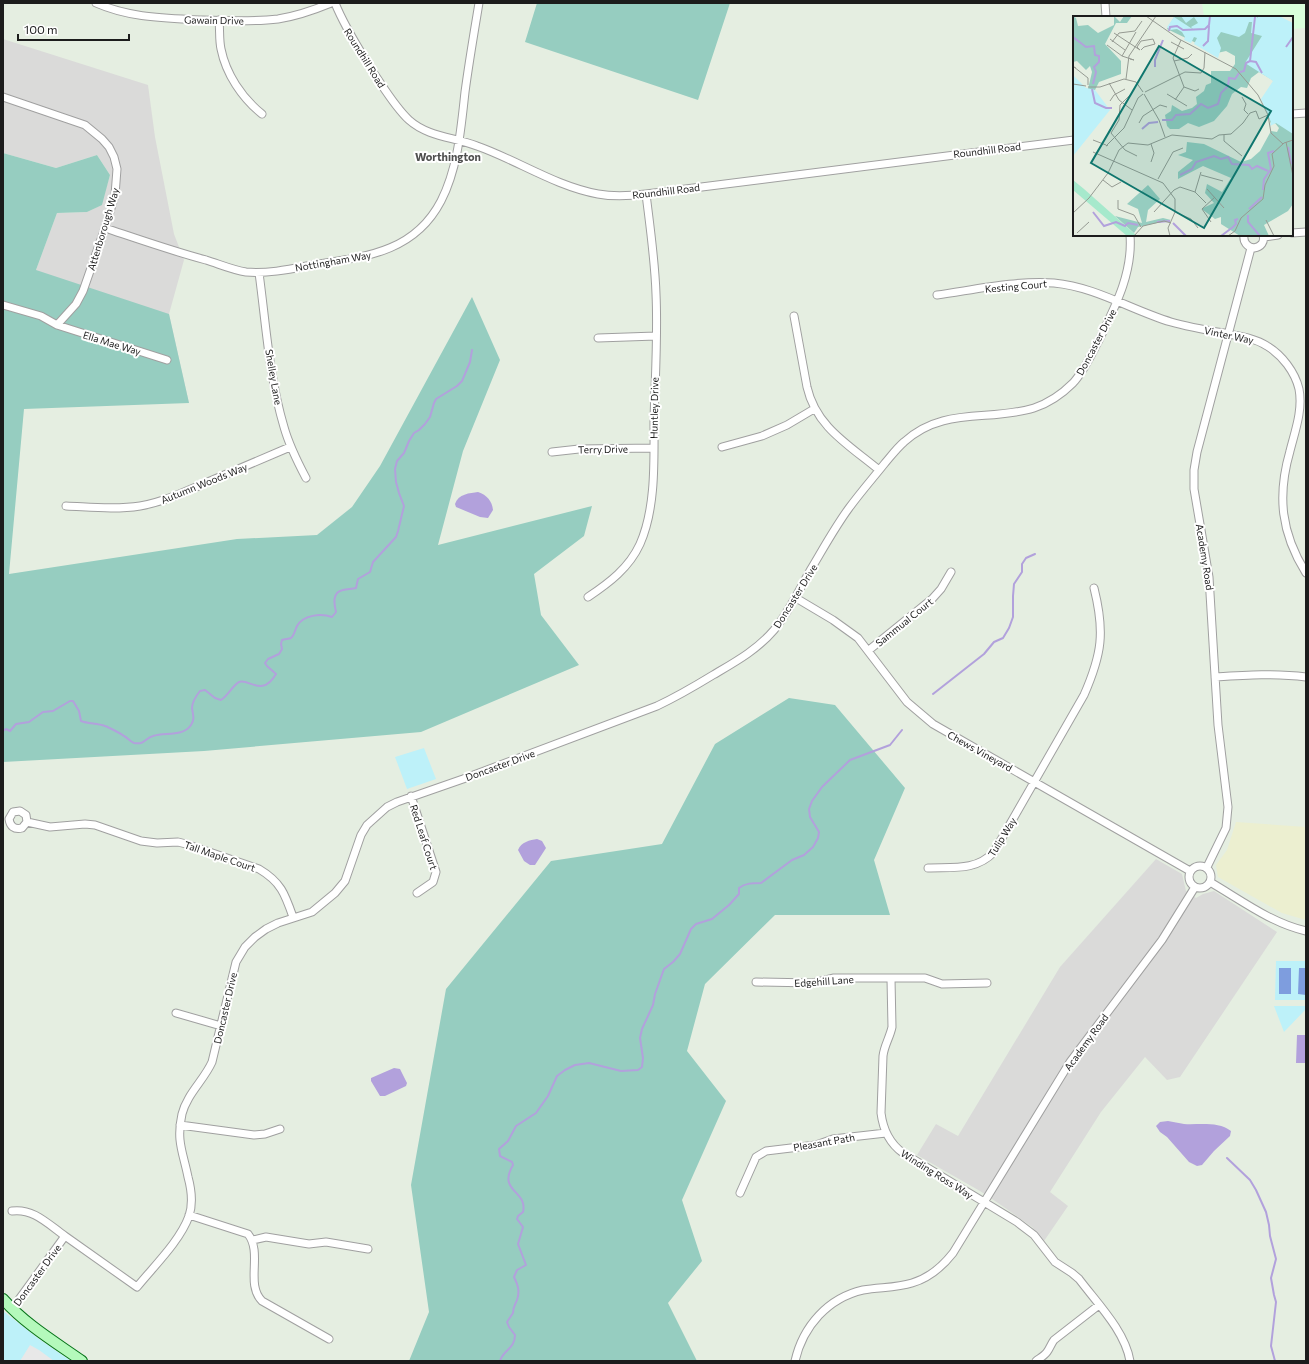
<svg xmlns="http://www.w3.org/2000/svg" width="1309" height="1364" font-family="Commissioner,sans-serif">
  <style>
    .residential { fill: #dadad9 }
    .commercial { fill: #ecefd0 }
    .education { fill: #d9ffdb }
    .forest { fill: #96cdc0 }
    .park { fill: #bdf1f9 }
    .pitch { fill: #7e9dde }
    .parking { fill: #e8e8e8 }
    .water { fill: #b2a1dc }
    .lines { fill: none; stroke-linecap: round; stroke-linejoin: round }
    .stream { stroke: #b2a1dc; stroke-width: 2 }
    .street-casing { stroke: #a0a0a0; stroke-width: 9 }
    .secondary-casing { stroke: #047217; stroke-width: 12 }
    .street { stroke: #fff; stroke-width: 7 }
    .secondary { stroke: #b4f9bb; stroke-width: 10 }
    .labels { text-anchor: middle; stroke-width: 4; stroke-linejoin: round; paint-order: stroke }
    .street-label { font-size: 10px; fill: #1c1c1c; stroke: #fff }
    .neighbourhood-label { font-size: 11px; font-weight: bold; fill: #4f4f4f; stroke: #fff }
    .inset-river { fill: none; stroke: #b2a1dc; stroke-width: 2 }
    .inset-road { fill: none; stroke: #959a92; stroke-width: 1 }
    .view { fill: #0f766e; fill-opacity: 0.15; stroke: #0f766e; stroke-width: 2 }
    .inset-edge { fill: none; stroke: #1c1c1c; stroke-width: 2 }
  </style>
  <rect width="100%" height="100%" fill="#e5eee1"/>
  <!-- residential -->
  <path class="residential" d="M3,39l145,46 7,52 19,97 10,26 -15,54 20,89 -186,-138 33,5 21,-57 30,-1 14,-7 9,-30 -13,-20 -41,13 -53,-15z
    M1156,859l26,15 4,17 10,7 7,-4 11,-3 63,41 -97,145 -13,3 -22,-23 -44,55 -51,80 18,14 -24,35 -12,-14 -34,-24 -18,-12 -63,-36 19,-31 22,12 102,-169z"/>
  <!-- commercial -->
  <path class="commercial" d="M1236,822l70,5v93l-24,-7 -64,-36 -2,-12 11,-15z"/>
  <!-- education -->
  <path class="education" d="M1202,3h104v25l-14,1v-12h-88z"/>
  <!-- forest -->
  <path class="forest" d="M537,3h193l-32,97 -173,-58z
    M3,153l53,15 41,-13 13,20 -8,30 -15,7 -30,1 -21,57 133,44 20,89 -165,6 -15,165 228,-35 80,-4 35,-28 28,-41 92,-169 28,63 -37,91 -25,94 154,-39 -8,30 -50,38 7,41 38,50 -158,67 -217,19 -201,11z
    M789,698l46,7 70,83 -31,72 16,55h-115l-70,69 -18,67 39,50 -44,99 20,61 -34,42 29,58h-288l20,-49 -18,-127 35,-196 105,-128 111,-17 53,-100z"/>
  <!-- park -->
  <path class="park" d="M424,748l12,31 -29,10 -12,-32z
    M1276,961h30v39h-31z
    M1274,1006h32v3l-22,23z
    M3,1311l36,28 32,22h-68z"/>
  <!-- pitch -->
  <path class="pitch" d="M1279,968h12v26h-12z
    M1299,968h7v27l-8,-1z"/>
  <!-- parking -->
  <path class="parking" d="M30,1345l9,5 15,11h-34z"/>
  <!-- water -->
  <path class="water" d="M478,492c9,3 14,9 15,18l-5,8 -8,-1 -24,-10 -1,-3c3,-10 15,-11 23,-12z
    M537,839l5,2 4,7 -11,17h-5l-6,-4 -6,-11c3,-8 12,-10 19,-11z
    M1297,1035h9v28h-10z
    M394,1068l6,1 7,14 -1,3 -21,10h-5l-9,-15v-3z
    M1168,1121c5,1 11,2 16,3 15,1 34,-3 47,7l-1,5 -16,15 -12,14 -5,1 -8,-4 -22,-25 -7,-5 -4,-6 4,-4z"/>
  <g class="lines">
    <!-- stream -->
    <path class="stream" d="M933,694l51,-40 10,-12 9,-4 6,-10 4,-11v-21l1,-12 8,-12v-8l4,-6 9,-4
      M3,731l3,-2 4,2 6,-7 13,-2 14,-10 10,-1 17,-10h3l6,10 2,10c8,3 16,2 24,5 3,1 15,7 19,10 4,2 5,5 10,7 11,2 11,-5 19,-7 12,-4 30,1 38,-11 4,-6 2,-10 1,-17 0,-6 4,-12 8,-17l5,-1 10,8 6,2c7,-4 12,-15 18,-18 10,-4 23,16 37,-8l-9,-8 -2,-3 3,-4 11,-5 3,-5 -1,-5 1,-4c3,-1 7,-1 9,-2 3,-2 4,-8 6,-12 6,-11 24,-13 35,-9l4,-5c-2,-8 -4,-20 7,-22 5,-1 9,-1 13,-2l2,-9 12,-7 3,-10 23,-25 2,-6 6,-25 -5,-13 -3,-11 -1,-13 2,-8 7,-8 5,-12 5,-8 5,-3 6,-6 5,-7 4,-14 2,-4 21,-13 5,-5 8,-19 2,-12
      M1227,1158l23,22 6,10 10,22 3,13 1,11 6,23 -5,19 3,17 2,7 -5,44 4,15
      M500,1361c3,-11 15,-12 15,-26l-6,-8 -2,-5 6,-9c0,-6 2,-8 4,-13 3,-9 1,-15 -3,-23l3,-7 9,-5 -8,-21 5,-17 -6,-8 1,-3 5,-4c5,-22 -26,-20 -10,-47l-1,-3 -12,-6 -1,-7 9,-8 8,-15 20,-13 12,-17 9,-20 8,-6 10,-5 14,-2 32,8 17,-1 4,-3 1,-9 -3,-20 2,-9 11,-24 2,-11 9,-25 9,-7 7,-8 11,-25 5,-5 16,-5 17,-14 10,-11v-6c6,-5 14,-5 22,-5l31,-23 12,-5 9,-8 5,-9 1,-6 -9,-15 -1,-8 3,-8 10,-14 28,-27 40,-15 12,-15"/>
    <defs>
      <path id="street" d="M96,3c34,15 69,15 106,17 25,1 51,2 76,-1 19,-3 36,-9 53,-16
        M335,3c10,25 24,46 38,69 11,16 22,35 36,48 19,17 45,17 68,26 40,14 78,40 121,48 16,3 32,2 48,0l428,-54
        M1105,3l1,14
        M219,20c1,10 0,20 2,29 5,25 21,49 41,65
        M3,97l82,28 17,14 7,8 5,10 3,12 -2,26 -10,33 -22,63 -7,13 -19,21
        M1292,114l14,-1
        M105,228c33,11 67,23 101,32 13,4 27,10 40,12 22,2 45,-3 66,-7 52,-8 102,-12 129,-64 17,-33 20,-73 24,-109 4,-30 9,-59 14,-89
        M1292,233l14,-1
        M1244,235c-1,7 3,12 10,13 7,-1 11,-6 9,-13
        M1264,237l14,-2
        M259,273c7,51 10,104 25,154 5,18 13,34 22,51
        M937,295c36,-5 80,-15 117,-12 42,4 77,27 117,39 17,5 35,8 53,11 15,3 31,5 43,13 15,9 28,26 32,43 4,21 -4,42 -9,62 -13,45 -9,82 16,122
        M3,305l38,11 16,9 110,35
        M794,316l13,71c9,40 42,58 72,83
        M598,338l58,-2
        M722,447l40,-11 25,-11 27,-16
        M552,452l27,-3 75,-1
        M66,506c24,1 49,4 74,0 12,-2 24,-6 35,-10l115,-49
        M588,597c21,-14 41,-29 52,-53 16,-36 14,-84 14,-123 1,-42 4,-85 2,-127 -1,-33 -6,-67 -10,-100
        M796,598l37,22 25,18 49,64 26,22 257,147
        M869,650l63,-51 9,-10 10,-17
        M1215,677c31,-2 61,-4 91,0
        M411,796l25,76 -3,10 -16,11
        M27,822l-5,6c-8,2 -12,-2 -13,-9l4,-7 7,-1 6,4 1,7 23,5 35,-3 10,1 46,16 16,2 21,-1 8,2 73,25c22,13 26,25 34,48
        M1189 877a11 11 0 1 1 22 0a11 11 0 1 1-22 0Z
        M1207,867l19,-39 2,-21 -10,-82 -9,-148 -15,-88v-19l3,-18 54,-204
        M928,868c25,-1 48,3 66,-16l90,-157c18,-41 21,-63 10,-107
        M1210,882c31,18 61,41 96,49
        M891,979l1,48c-2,10 -8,19 -9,29l-2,57c2,16 8,30 22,40l114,69 17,13 21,27 17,11 7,6c18,24 46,52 51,82
        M756,982l57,1 21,-5h91l17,6 45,-1
        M176,1013l45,13
        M180,1125l74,10 11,-1 15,-5
        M740,1193l16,-36 10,-6 50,-6 17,-6 53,-6
        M12,1211c21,-3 36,13 53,25
        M189,1215l59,19c15,19 -3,50 14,67l67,38
        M253,1240l13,-3 43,7 17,-2 42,7
        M12,1309l53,-73 72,51c17,-21 43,-46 52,-71 4,-12 2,-28 -1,-39 -5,-25 -12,-36 -6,-63 5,-20 22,-34 30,-52l24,-100 9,-15 10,-10 11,-8 12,-6 34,-11 23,-19 10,-12 16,-46 6,-10 20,-18 10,-5 66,-23 194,-73c19,-9 38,-20 56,-31 22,-13 44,-25 61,-45 15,-18 25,-40 37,-61 12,-20 24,-42 38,-61 11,-15 24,-30 36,-45 6,-7 12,-15 19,-21 39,-36 85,-20 130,-34 15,-5 28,-14 39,-25 11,-12 18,-28 26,-43 16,-33 34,-67 31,-105
        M795,1361c8,-35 33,-63 68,-71 16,-3 33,-2 49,-7 17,-5 30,-16 41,-30l117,-191 92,-122 33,-53
        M1036,1361c4,-3 8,-5 11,-9 3,-4 4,-8 7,-12l45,-35"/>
      <path id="secondary" d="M3,1299c22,25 52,43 79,62"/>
    </defs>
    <!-- street casing -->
    <use href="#street" class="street-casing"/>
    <!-- secondary casing -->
    <use href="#secondary" class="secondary-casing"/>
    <!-- street -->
    <use href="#street" class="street"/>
    <!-- secondary -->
    <use href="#secondary" class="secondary"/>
  </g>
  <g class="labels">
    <!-- street labels -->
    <g class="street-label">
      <text transform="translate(214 20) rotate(1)" y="4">Gawain Drive</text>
      <text transform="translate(365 58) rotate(58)" y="4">Roundhill Road</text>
      <text transform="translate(987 150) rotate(-7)" y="4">Roundhill Road</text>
      <text transform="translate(666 191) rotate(-7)" y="4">Roundhill Road</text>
      <text transform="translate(103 229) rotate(-73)" y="4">Attenborough Way</text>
      <text transform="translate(333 261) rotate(-10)" y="4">Nottingham Way</text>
      <text transform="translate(1016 286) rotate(-5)" y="4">Kesting Court</text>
      <text transform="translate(1229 335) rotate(12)" y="4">Vinter Way</text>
      <text transform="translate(1096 342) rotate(-62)" y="4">Doncaster Drive</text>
      <text transform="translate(112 343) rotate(17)" y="4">Ella Mae Way</text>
      <text transform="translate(274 377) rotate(80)" y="4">Shelley Lane</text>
      <text transform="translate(654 408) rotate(-89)" y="4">Huntley Drive</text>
      <text transform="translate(603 449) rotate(-1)" y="4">Terry Drive</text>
      <text transform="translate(204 483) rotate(-22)" y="4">Autumn Woods Way</text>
      <text transform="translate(1205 557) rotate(81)" y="4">Academy Road</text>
      <text transform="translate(795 596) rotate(-58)" y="4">Doncaster Drive</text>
      <text transform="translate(904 622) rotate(-39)" y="4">Sammual Court</text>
      <text transform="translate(980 751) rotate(29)" y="4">Chews Vineyard</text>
      <text transform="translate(500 765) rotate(-20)" y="4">Doncaster Drive</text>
      <text transform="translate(424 837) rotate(72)" y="4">Red Leaf Court</text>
      <text transform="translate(1002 837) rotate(-58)" y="4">Tulip Way</text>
      <text transform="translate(220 856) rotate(19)" y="4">Tall Maple Court</text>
      <text transform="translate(824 981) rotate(-4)" y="4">Edgehill Lane</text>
      <text transform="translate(225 1008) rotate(-77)" y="4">Doncaster Drive</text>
      <text transform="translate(1086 1042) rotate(-54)" y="4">Academy Road</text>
      <text transform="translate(824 1142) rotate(-10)" y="4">Pleasant Path</text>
      <text transform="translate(937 1174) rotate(32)" y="4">Winding Ross Way</text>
      <text transform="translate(37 1275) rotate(-54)" y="4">Doncaster Drive</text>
    </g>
    <!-- neighbourhood labels -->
    <g class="neighbourhood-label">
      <text x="448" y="161">Worthington</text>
    </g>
  </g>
  <!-- overview -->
  <g transform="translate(1073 16)">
    <rect width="220" height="220" fill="#e5eee1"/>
    <path d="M0,164l11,9 53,47h-10l-54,-46z" fill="#a6e9cc"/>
    <path d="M0,0l3,2 2,8 10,-1 10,8 16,-8v-9l6,6 4,-6h8l-5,7h-11l-11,21 16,17v13l-22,8 -4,8 -7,-1 4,-17 -2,-6 -4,4 -9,-9 -4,1zM107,0l94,1 19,8v179l-5,7 -24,14 5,11h-29l-19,-12v-7l-6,2 -12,-9v-2l11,-5 -9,-10 2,-9 15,8 9,-14 -28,-12 -25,13v-7l15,-12 -15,-5 8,-3 1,-10 17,2 37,18 10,-3 9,-8 11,-20 6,1 2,-4 -4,-5 -4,1 -3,-9 6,-34 -15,-9 -8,6 -4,10 -6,-1 -9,7 -5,12 -13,15 -15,6 -11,-4 -9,6h-9l-3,-3 -2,-11 6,-4 1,-6 10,6 10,-3 5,-4 -1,-7 8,-6 2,-6 5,-2v-12h19l5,-7v-8l-9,-5 -9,2 -50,-24 7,-12zM75,169l12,14 -12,11 -2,12 17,-4 8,2 -33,7 -4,6 -19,-17 27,7 -4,-14 -11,-5z" fill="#96cdc0"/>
    <path d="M108,0h76v2l2,-2h20l14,7v111l-17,-11 -6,3 1,-4 -10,-23 12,-18 -28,-18 17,-27 -11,-3 1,-11h-3l-4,11 -6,4 -18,-5 -4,6 4,10 -3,10 -24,-14 3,-6 -3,-1 -3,6 -7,-3 1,-3 -3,-5 -5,-3 -7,1 -3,-3 7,-10 20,13 -3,-3 7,-4 -4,-6 -8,6zM0,59l13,13 9,2 15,20 -37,46z" fill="#bdf1f9"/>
    <path class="inset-river" d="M96,15l1,-4 7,-1 6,4 22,-1 4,-4 1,-9M0,21l13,10 8,-1 1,9 4,1v6l-5,5 2,5 -3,12M130,30l5,-5 1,-15M213,31l7,-10M177,45l6,1 6,11M82,51v-7l8,-20M167,56l4,-1 2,-8 4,-2 5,-44M19,73l3,14 11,5h6M89,104h10l4,-5 14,-1 11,-10 7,4 10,-4 3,-11 7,-7 1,-8 6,1 4,-6M69,113l7,-6 9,-1M215,131l3,17M107,159l12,-6 4,-7 18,-6 7,3 7,-2 4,7 17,1 3,4 5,-3 11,5M190,174l1,-11 7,-10 -3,-16 6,-2M176,193l13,-12M20,196l11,14 12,-4 9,4 3,-3 10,2M175,199v7l12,14M84,206l13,-1M100,207l13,13M148,220l12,-9 3,-3 -1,-4 3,-1"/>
    <path class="inset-road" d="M73,0l33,23 57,30 22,26 10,20 3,18 12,11M41,17l26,17 -3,-3M37,23l15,11M39,26l7,-9 16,-2 7,-10M98,26l13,7M34,29l15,11 12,4 -4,-1M64,31l4,-6 12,-2 2,5 -11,3 -3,3M49,40l14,-24M101,45l14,-3 4,-4M3,52l-2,-1 14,11v7M53,63l3,-23 27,-40M36,67l10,17 13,10M0,68l13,2M15,71h12l24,-8 12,3 7,10M111,71l11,4 4,-2M72,76l40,-20 16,1 3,-5 1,-16M71,78l15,26 6,17M94,78l20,12M57,79l-10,10 -1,15 -8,13 14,17 12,6M169,81l4,7 -2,6 4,4M102,84l9,-13 -11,-29 8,-18M37,85l4,-6 11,-6M66,107l4,-7 17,-11 7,2M151,119v6l18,15M20,124l13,5M213,126l7,34M35,129l-2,1 18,-18 14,-30 5,-4M20,136l70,31 12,16v13l-7,16 2,8M78,146l3,-9 -3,-9M128,159l22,6M85,163l15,-27 10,-4M30,164l9,7 9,-5M134,173l17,19M122,176l6,-20M45,184v9l16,6 7,12M81,196l20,-22 6,-3 15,5 11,11M102,196l16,7 7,9M0,197l16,-15 19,-25 11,-23 9,-7 20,2 24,-10 40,4 7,-4 12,-1 12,-11 7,-10 6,-2 3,8 9,-4M193,204l8,16M138,206l-9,-13 13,-12M4,217l12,-11M61,220l9,-10 21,-5 7,2M155,220l7,-5 6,-13 22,-19 2,-14 9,-19 -2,-12 12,-11 9,-3"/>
    <path class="view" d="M86,30l112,65 -67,117 -113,-65z"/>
    <rect width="220" height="220" class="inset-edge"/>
  </g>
  <!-- border -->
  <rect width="1309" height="1364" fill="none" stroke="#1c1c1c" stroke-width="8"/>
  <!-- scale -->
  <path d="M18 34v6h111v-6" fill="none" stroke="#1c1c1c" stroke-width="2"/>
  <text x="24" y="34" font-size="12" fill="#1c1c1c" stroke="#ffffff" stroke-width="3" paint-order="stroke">100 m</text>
</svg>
